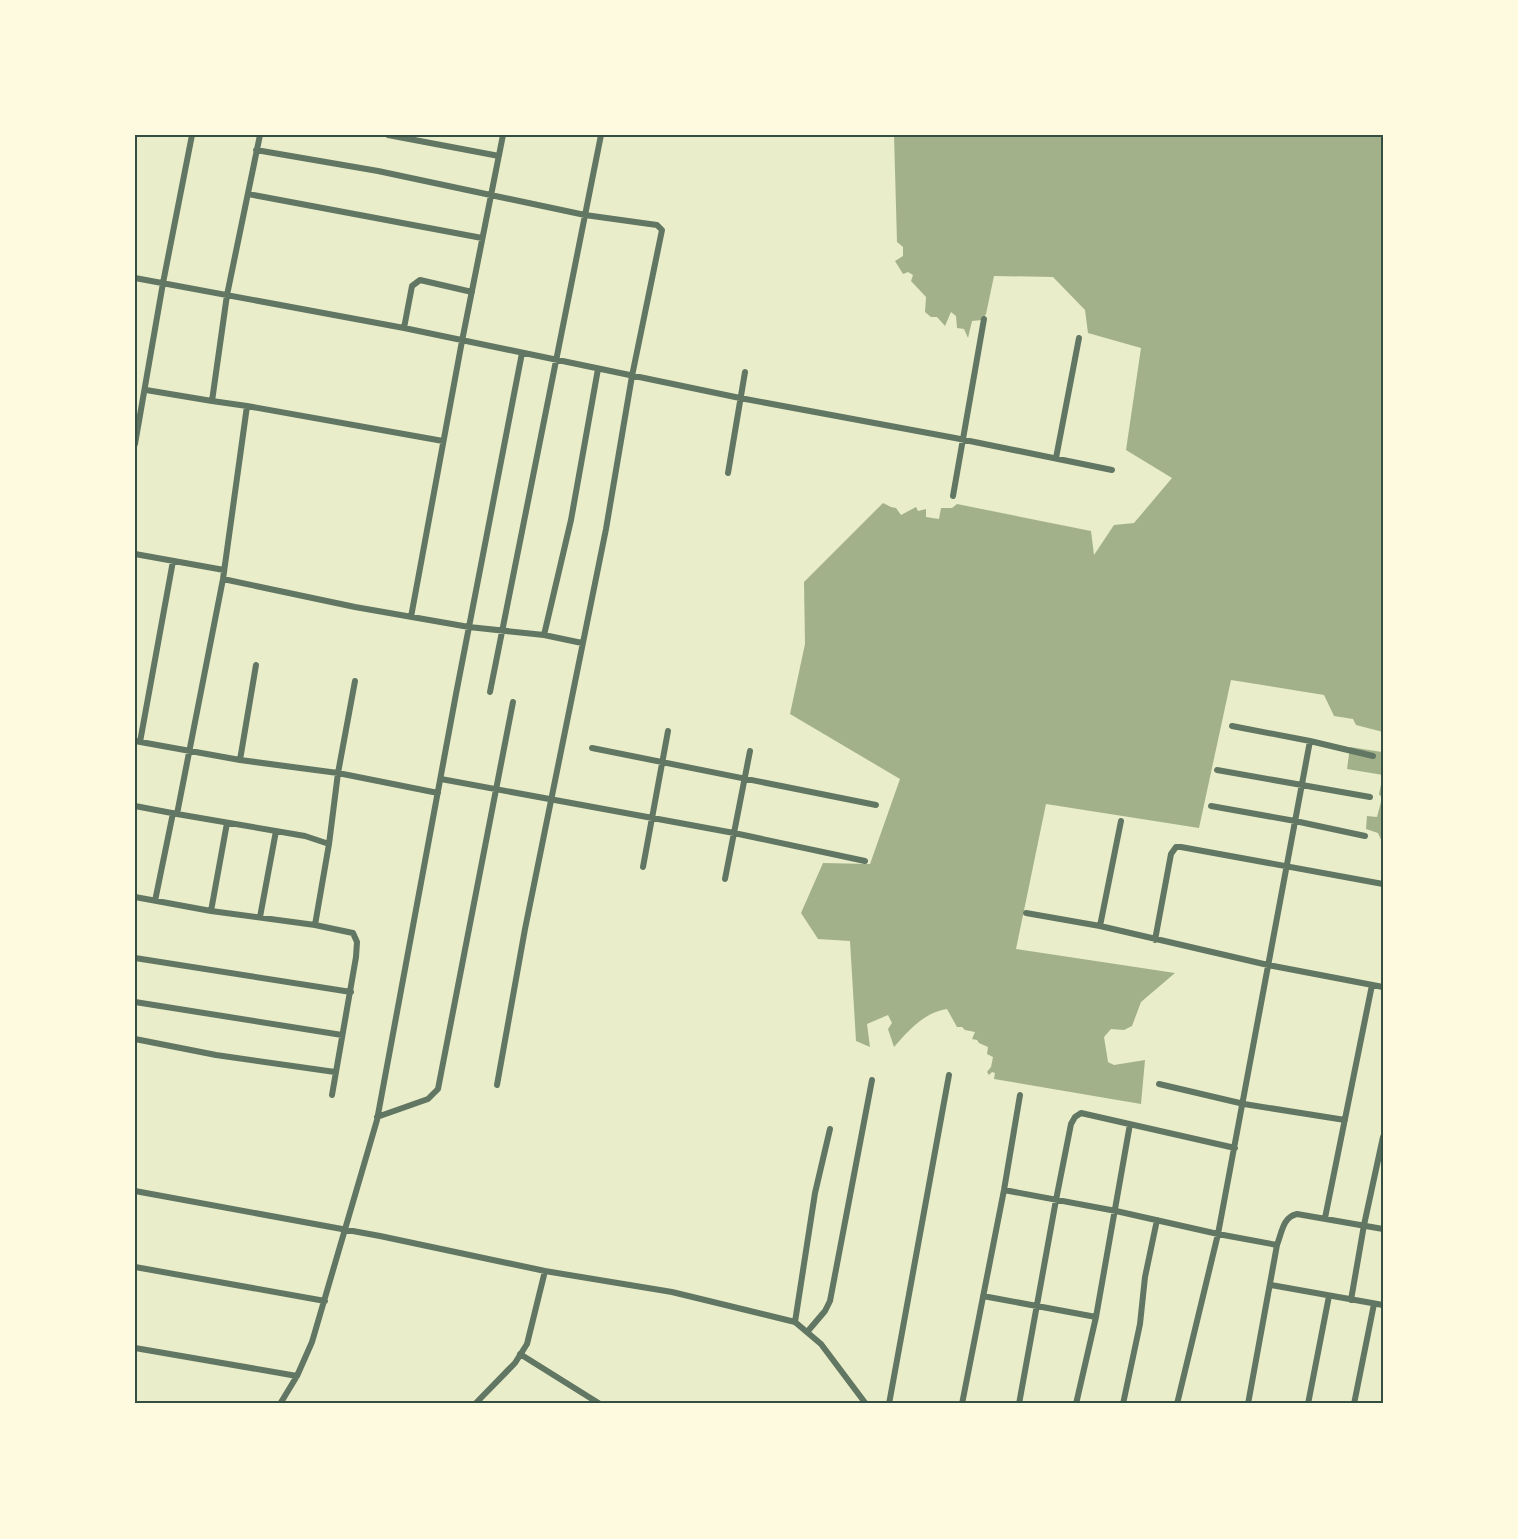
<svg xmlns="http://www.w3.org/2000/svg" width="1518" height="1539" font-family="Manrope,sans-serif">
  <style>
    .water { fill: #a3b18a }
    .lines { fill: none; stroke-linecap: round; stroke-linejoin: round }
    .minor { stroke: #617663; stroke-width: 6 }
    .neatline { fill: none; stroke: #344e41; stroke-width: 2 }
  </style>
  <rect width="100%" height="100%" fill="#e9edc9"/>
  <!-- water -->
  <path class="water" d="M894,135h489v597l-27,-7 -3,-6 -19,-3 -10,-21 -93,-15 -32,148 -153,-24 -30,145 159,24 -34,29 -9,24 -8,4 -13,-1 -7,8 4,25 6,3 31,-5 -4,44 -147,-25 1,-6 -3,-1 -3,3 -2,-3 4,-5 2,-10 -6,-3 1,-7 -9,-4 -2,-3 -5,-1 3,-7 -10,-2 -3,-3h-5l-10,-18c-22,3 -38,21 -53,38l-6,-18 4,-6 -4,-8 -21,9 3,23 -14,-6 -6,-100 -32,-2 -17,-26 22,-50 47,1 30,-85 -110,-65 15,-70 -1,-62 79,-79 8,4 5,1 5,7 15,-8 2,4 8,-2v8l13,2 2,-11h11l5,-4 134,27 3,24 20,-30 20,-2 38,-45 -46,-28 15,-102 -53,-15 -3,-23 -32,-33 -59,-1 -8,38 -4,6 -10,1 -4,17 -4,-9 -7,-1 -1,-12 -5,-4 -6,14 -8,-9h-6l-6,-5 1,-15 -15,-16 2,-6 -5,-3 -5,2 -8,-13 8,-5v-9l-6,-5z
    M1350,747l32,5 1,-2v94l-5,-11 -12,-4 1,-13 10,1 5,-19 -3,-4 4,-19 -36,-6z"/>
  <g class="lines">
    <!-- minor -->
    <path class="minor" d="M388,135l111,21
      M256,150l122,21 207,44 72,10 5,5 -30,146 -26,153 -81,400 -28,156
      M248,194l234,44
      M135,278l269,50 336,70 215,40 157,32
      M404,328l8,-42 8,-6 52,12
      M146,390l66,11
      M247,406l196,35
      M135,444l28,-161 29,-148
      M1056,458l23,-120
      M728,473l17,-101
      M953,496l31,-177
      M135,554l89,16
      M223,579l132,28 114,20 75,8 38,8
      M411,617l51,-276 41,-206
      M544,635l27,-115 27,-151
      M490,692l111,-557
      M1232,726l78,15 63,15
      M135,741l105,19 98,13 100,20
      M140,742l33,-181
      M592,748l284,57
      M240,760l16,-95
      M1217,770l153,27
      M441,779l293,54 131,28
      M135,806l42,8 46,-235 24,-173 -35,-5 15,-106 33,-160
      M1211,806l84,15 70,15
      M177,814l128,22 24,8 -14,81 38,8 4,9 -1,15 -24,138
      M329,844l9,-71 17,-92
      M643,867l25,-136
      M725,879l25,-128
      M135,897l76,14 104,14
      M155,901l18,-88
      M211,911l16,-88
      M1026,913l74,13 168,39 115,22
      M260,917l16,-86
      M1100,926l21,-105
      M1155,940l16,-86 5,-7h5l202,37
      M135,958l216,34
      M135,1002l207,33
      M135,1039l81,16 119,17
      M1159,1084l85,20 101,16
      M377,1117l51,-18 10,-10 75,-387
      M1004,1190l112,21 102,23 -41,170
      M135,1191l245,45 165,35 127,21 123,30 26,22 45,60
      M1325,1218l47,-233
      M1277,1245c5,-13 6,-28 20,-31l86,15
      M135,1267l190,34
      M1271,1285l112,20
      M983,1296l113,21
      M1351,1300l13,-75 19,-88
      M795,1322l20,-129 15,-64
      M808,1331l17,-20 5,-10 42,-221
      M135,1348l162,28
      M520,1354l80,50
      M280,1404l17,-28 15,-34 65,-222 79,-426 66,-341
      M475,1404l40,-41 12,-19 18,-73
      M889,1404l60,-329
      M962,1404l42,-214 16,-95
      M1019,1404l37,-204 15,-76 4,-7 6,-4 154,35
      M1076,1404l20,-87 34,-193
      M1123,1404l17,-80 5,-47 12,-57
      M1248,1404l29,-159 -59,-11 92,-493
      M1308,1404l21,-108
      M1354,1404l20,-100"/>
  </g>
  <!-- border -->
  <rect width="1518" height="1539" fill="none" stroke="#fefae0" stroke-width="273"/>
  <rect x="136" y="136" width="1246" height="1266" class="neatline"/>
</svg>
